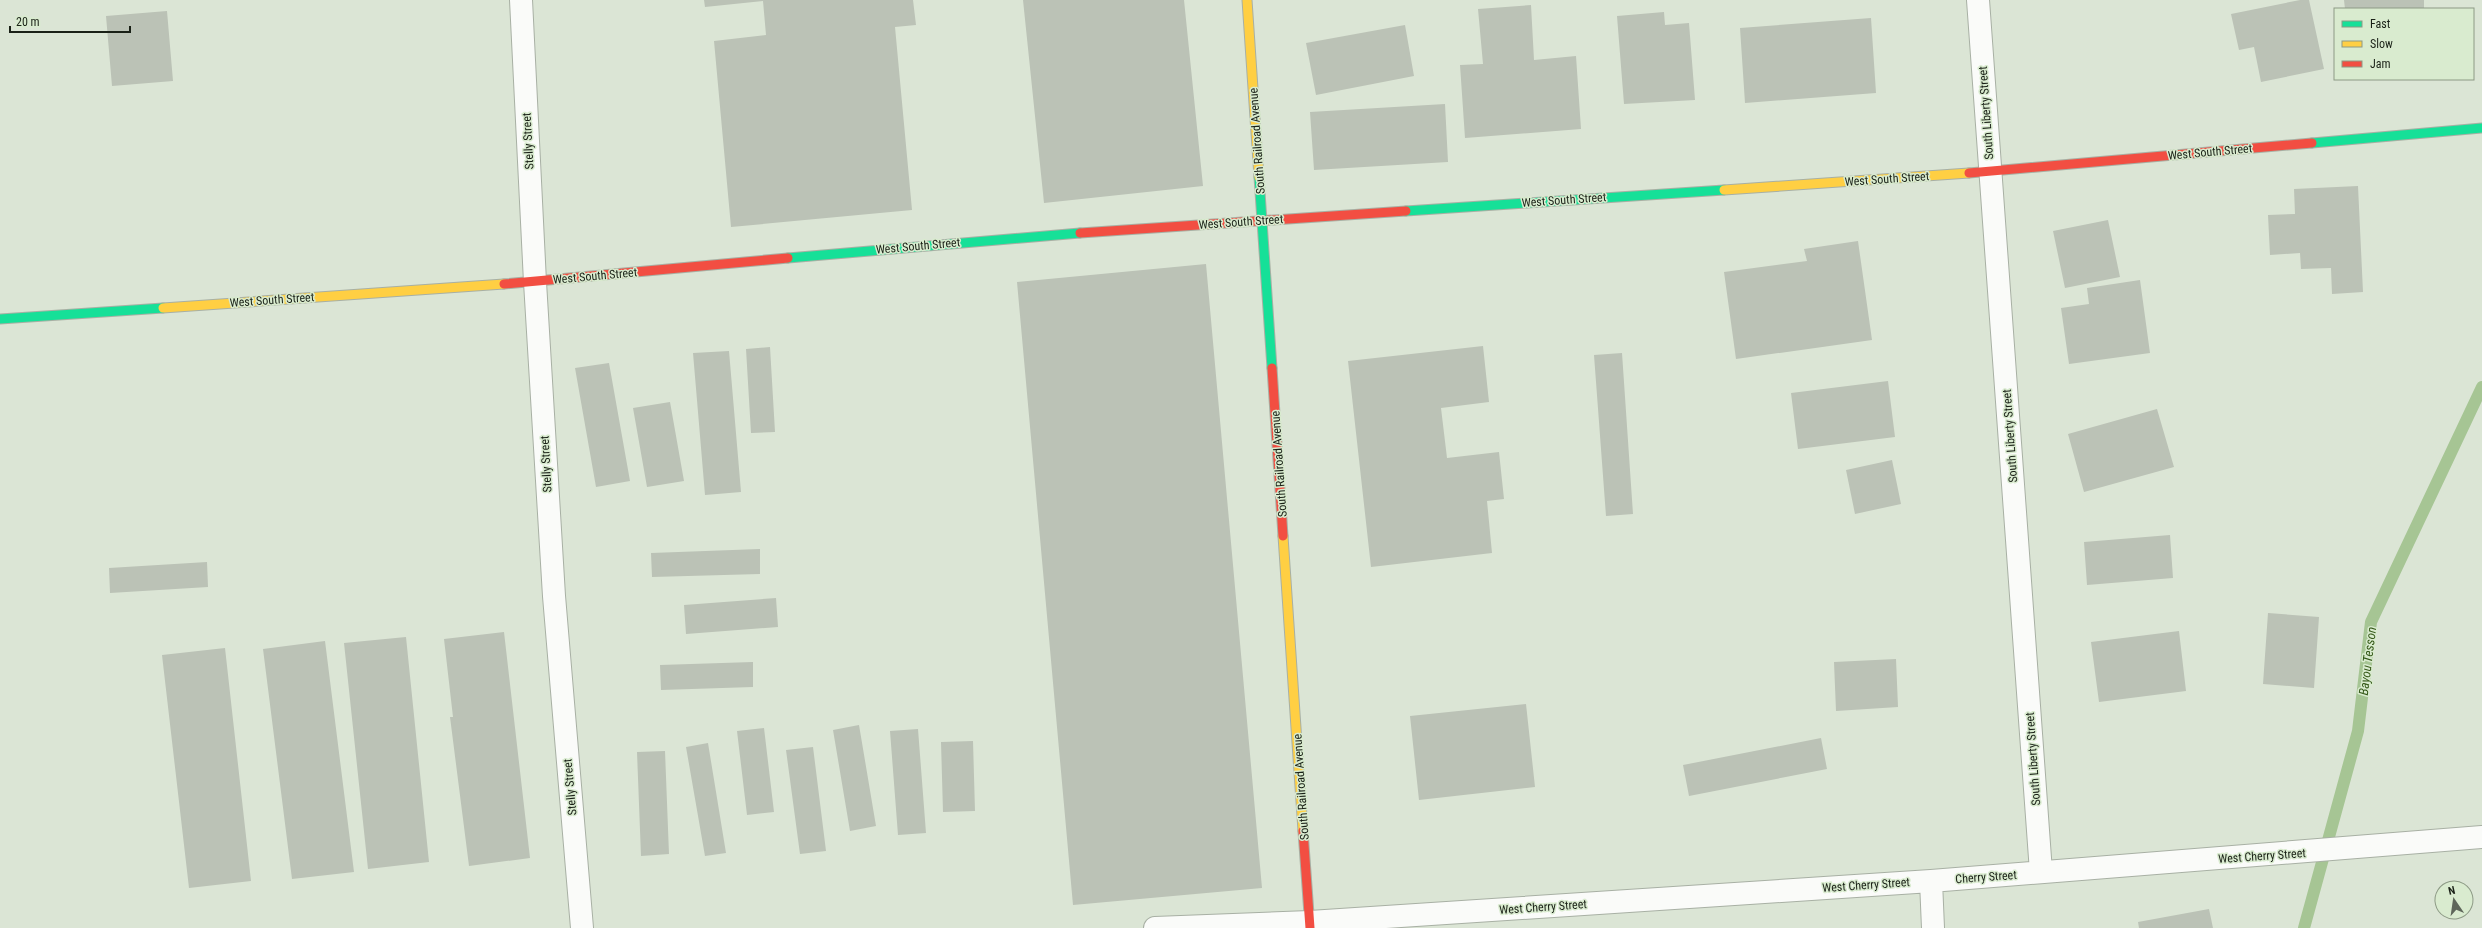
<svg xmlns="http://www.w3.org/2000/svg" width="2482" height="928" font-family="'Roboto Condensed',sans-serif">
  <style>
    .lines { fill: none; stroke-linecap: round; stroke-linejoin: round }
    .stream { stroke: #a6c594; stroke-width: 12 }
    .building { fill: #bbc2b6 }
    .street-casing { stroke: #a8b0a4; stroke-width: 24 }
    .fast-casing { stroke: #a8b0a4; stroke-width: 11 }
    .slow-casing { stroke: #a8b0a4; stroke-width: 11 }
    .jam-casing { stroke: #a8b0a4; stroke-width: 11 }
    .street { stroke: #fafbf9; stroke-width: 22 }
    .fast { stroke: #16e098; stroke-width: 9 }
    .slow { stroke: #ffcf43; stroke-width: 9 }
    .jam { stroke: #f24e42; stroke-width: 9 }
    .labels { text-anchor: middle; stroke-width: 3; stroke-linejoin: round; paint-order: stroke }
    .street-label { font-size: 12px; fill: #1a2117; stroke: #d9ebcf }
    .water-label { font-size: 13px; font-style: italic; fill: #345818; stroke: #d9ebcf }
  </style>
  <rect width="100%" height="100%" fill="#dbe5d5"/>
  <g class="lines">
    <!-- stream -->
    <path class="stream" d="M2304,928l54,-197 13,-109 111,-235"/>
  </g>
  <!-- building -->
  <path class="building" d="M704,0h209l3,25 -21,2 17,183 -181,17 -17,-186 52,-6 -3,-34 -58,6z
    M1023,0h161l19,186 -159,17z
    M2300,0h9l15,69 -63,13 -7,-35 -15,3 -8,-36z
    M2344,0h80v9h-79z
    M1531,5l3,55 42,-4 5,73 -116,9 -5,-73 23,-1 -5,-55z
    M167,11l6,70 -61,5 -6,-70z
    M1664,12l1,13 24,-2 6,77 -71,4 -7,-88z
    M1871,18l5,75 -131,10 -5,-75z
    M1405,25l9,51 -98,19 -10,-52z
    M1445,104l3,58 -134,8 -4,-58z
    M2358,186l5,106 -31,2 -1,-26 -30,1 -1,-16 -30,2 -2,-40 27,-1 -1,-25z
    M2108,220l12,57 -55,11 -12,-57z
    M1858,241l14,99 -136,19 -12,-87 83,-11 -3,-12z
    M1206,264l56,624 -189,17 -56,-623z
    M2140,280l10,73 -81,11 -8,-56 28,-4 -2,-16z
    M1483,346l6,56 -48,6 6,50 52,-6 5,47 -17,2 5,52 -121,14 -23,-206z
    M770,347l5,85 -24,1 -5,-84z
    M729,351l12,141 -36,3 -12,-142z
    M1622,353l11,161 -27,2 -12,-161z
    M609,363l21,118 -34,6 -21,-119z
    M1888,381l7,56 -97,12 -7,-56z
    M670,402l14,79 -37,6 -14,-79z
    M2157,409l17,58 -90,25 -16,-58z
    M1892,460l9,44 -46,10 -9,-44z
    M2170,535l3,43 -86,7 -3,-43z
    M760,549v25l-108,3 -1,-24z
    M207,562l1,25 -98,6 -1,-25z
    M776,598l2,29 -92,7 -2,-29z
    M2268,613l51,4 -5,71 -51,-4z
    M2179,631l7,60 -87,11 -8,-60z
    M504,632l26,226 -61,8 -19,-149h3l-9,-78z
    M406,637l23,225 -61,7 -24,-226z
    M325,641l29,231 -62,7 -29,-230z
    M225,648l26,233 -62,7 -27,-233z
    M1896,659l2,48 -62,4 -2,-49z
    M753,662v25l-92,3 -1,-25z
    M1526,704l9,83 -116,13 -9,-84z
    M859,725l17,101 -26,5 -17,-101z
    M764,728l10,84 -27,3 -10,-84z
    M918,729l8,104 -28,2 -8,-104z
    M1821,738l6,31 -138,27 -6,-31z
    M973,741l2,70 -32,1 -2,-70z
    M708,743l18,110 -21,3 -19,-109z
    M813,747l13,104 -26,3 -14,-104z
    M665,751l4,103 -28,2 -4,-104z
    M2209,909l4,19h-74l-1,-6z"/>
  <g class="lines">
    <defs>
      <path id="street" d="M521,0l14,282 19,314 28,332
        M1978,0l63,872
        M1931,881l2,47
        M1155,928l155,-6 621,-41 551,-44"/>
      <path id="fast" d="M2312,143l170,-15
        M1259,177l13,191
        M1406,211l318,-21
        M788,258l292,-25
        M0,319l163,-11"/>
      <path id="slow" d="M1247,0l12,177
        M1724,190l245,-17
        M163,308l341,-24
        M1283,536l20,295"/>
      <path id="jam" d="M1969,173l343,-30
        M1080,233l326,-22
        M504,284l284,-26
        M1272,368l11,168
        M1303,831l7,97"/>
    </defs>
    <!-- street casing -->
    <use href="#street" class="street-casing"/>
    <!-- fast casing -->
    <use href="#fast" class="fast-casing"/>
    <!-- slow casing -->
    <use href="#slow" class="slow-casing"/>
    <!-- jam casing -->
    <use href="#jam" class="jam-casing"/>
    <!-- street -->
    <use href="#street" class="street"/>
    <!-- fast -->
    <use href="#fast" class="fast"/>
    <!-- slow -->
    <use href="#slow" class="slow"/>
    <!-- jam -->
    <use href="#jam" class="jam"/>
  </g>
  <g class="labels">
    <!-- street labels -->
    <g class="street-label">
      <text transform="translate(1986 113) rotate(-94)" y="4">South Liberty Street</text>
      <text transform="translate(528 141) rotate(-93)" y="4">Stelly Street</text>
      <text transform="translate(1257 141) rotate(-94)" y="4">South Railroad Avenue</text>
      <text transform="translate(2210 152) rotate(-5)" y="4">West South Street</text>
      <text transform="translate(1887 179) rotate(-4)" y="4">West South Street</text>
      <text transform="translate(1564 200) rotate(-4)" y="4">West South Street</text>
      <text transform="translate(1241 222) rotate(-4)" y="4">West South Street</text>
      <text transform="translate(918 246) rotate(-5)" y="4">West South Street</text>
      <text transform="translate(595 276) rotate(-5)" y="4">West South Street</text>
      <text transform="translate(272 300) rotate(-4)" y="4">West South Street</text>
      <text transform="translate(2010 436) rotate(-94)" y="4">South Liberty Street</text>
      <text transform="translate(546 464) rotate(-93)" y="4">Stelly Street</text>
      <text transform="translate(1279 464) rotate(-94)" y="4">South Railroad Avenue</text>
      <text transform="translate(2033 759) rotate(-94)" y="4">South Liberty Street</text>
      <text transform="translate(570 787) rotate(-95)" y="4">Stelly Street</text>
      <text transform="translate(1301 787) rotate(-94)" y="4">South Railroad Avenue</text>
      <text transform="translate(2262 856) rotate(-4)" y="4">West Cherry Street</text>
      <text transform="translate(1986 877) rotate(-4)" y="4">Cherry Street</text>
      <text transform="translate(1866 885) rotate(-4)" y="4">West Cherry Street</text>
      <text transform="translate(1543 907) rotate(-4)" y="4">West Cherry Street</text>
    </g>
    <!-- water labels -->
    <g class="water-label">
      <text transform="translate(2367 661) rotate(-83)" y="5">Bayou Tesson</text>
    </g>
  </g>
  <!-- legend -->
  <rect x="2334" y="8" width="140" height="72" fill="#d9ebcf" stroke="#8d9a85"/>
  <rect x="2342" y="21" width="20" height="6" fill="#16e098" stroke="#8d9a85"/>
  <text x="2370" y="28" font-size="12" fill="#1a2117">Fast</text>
  <rect x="2342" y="41" width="20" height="6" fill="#ffcf43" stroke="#8d9a85"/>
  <text x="2370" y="48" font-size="12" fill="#1a2117">Slow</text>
  <rect x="2342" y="61" width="20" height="6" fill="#f24e42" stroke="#8d9a85"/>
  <text x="2370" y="68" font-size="12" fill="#1a2117">Jam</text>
  <!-- north arrow -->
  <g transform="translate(2454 900) rotate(347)"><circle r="19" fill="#d9ebcf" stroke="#8d9a85"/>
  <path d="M0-3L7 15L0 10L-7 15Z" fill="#5e665a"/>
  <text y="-6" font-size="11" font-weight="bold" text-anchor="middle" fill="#1a2117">N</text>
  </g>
  <!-- scale -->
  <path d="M10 26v6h120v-6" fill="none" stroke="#1a2117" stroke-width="2"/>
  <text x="16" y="26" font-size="12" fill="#1a2117" stroke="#d9ebcf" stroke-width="3" paint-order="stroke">20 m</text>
</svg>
